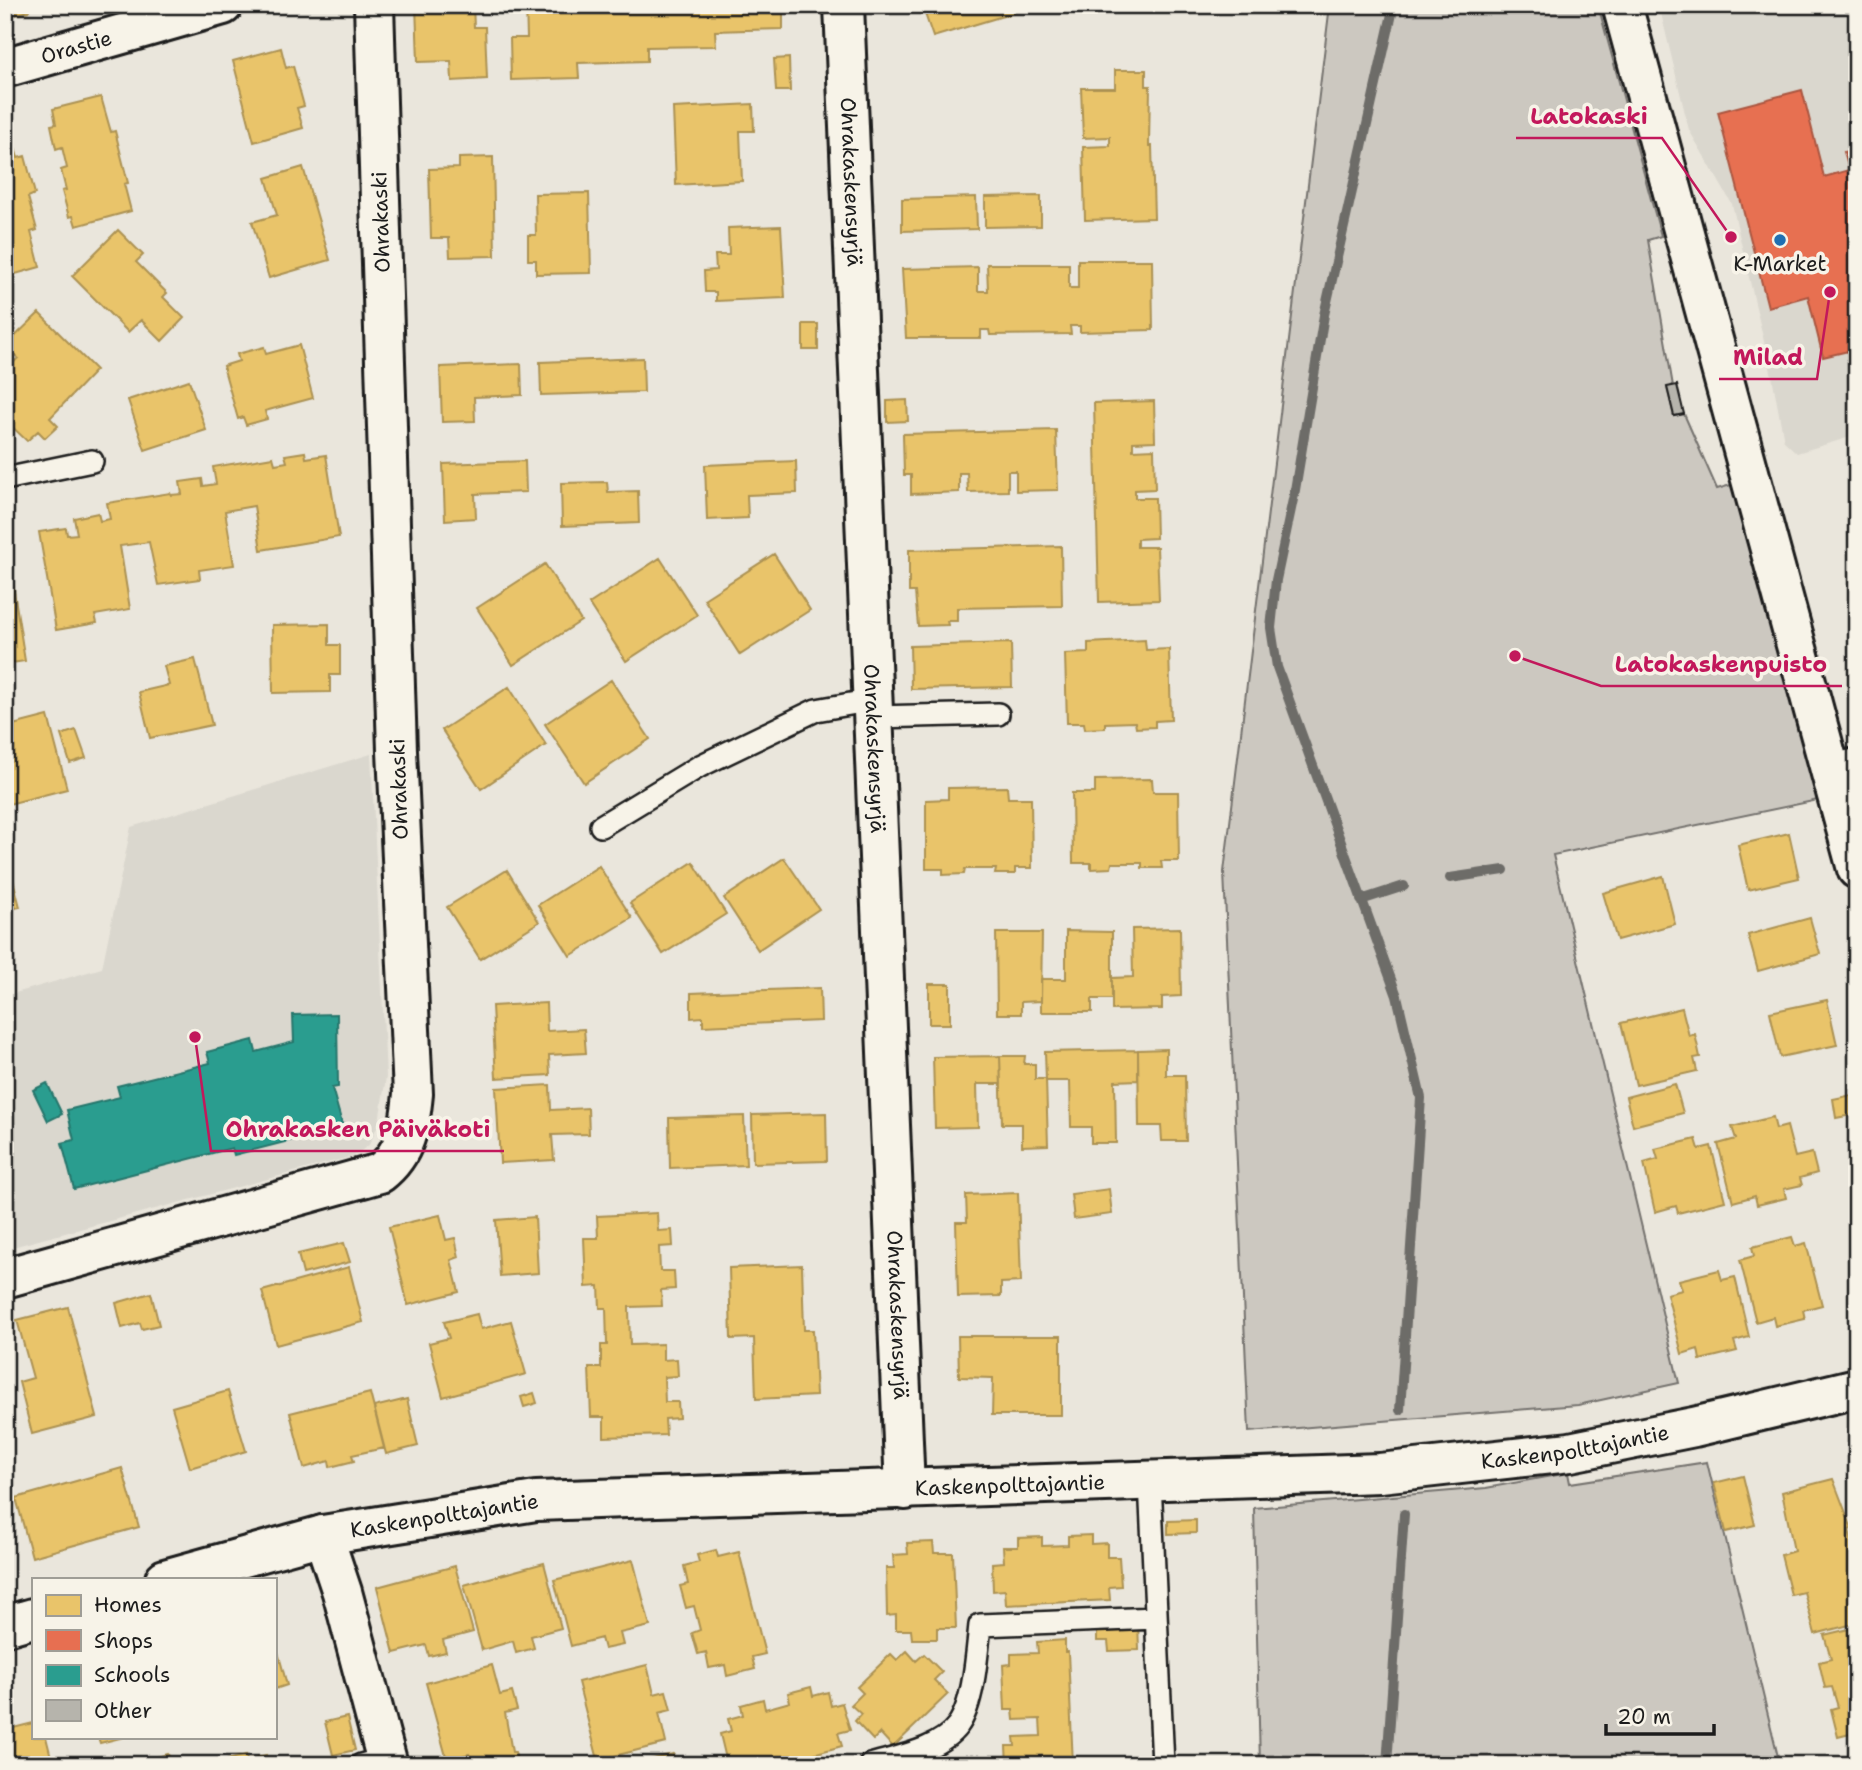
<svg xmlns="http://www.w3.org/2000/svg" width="1862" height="1770" font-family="'Shantell Sans',sans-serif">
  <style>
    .built { fill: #dad7ce }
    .park { fill: #ccc8c0; stroke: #74726e; stroke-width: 2 }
    .homes { fill: #e9c46a; stroke: #ac9253; stroke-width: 2 }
    .shops { fill: #e76f51; stroke: #aa5641; stroke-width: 2 }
    .schools { fill: #2a9d8f; stroke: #26766c; stroke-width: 2 }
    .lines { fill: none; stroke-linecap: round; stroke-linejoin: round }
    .stream { stroke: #6d6c68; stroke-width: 10 }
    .building { fill: #b6b4ac; stroke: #1c1c1c; stroke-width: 2 }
    .lane-casing { stroke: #1c1c1c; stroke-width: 26 }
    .street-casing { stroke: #1c1c1c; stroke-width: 44 }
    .secondary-casing { stroke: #1c1c1c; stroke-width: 44 }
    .lane { stroke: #f7f3e8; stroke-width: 21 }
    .street { stroke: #f7f3e8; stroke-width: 38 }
    .secondary { stroke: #f7f3e8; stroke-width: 38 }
    .poi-dot { fill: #1f6fb2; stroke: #f7f3e8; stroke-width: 2.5 }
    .labels { text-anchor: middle; stroke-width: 7; stroke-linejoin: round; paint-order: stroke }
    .street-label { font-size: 21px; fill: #1c1c1c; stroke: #f7f3e8 }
    .poi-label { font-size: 21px; fill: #1c1c1c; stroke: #f7f3e8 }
    .leader { fill: none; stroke: #c2185b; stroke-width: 2.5 }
    .callout-dot { fill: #c2185b; stroke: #f7f3e8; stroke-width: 2.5 }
    .callout-label { font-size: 23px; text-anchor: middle; font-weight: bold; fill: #c2185b; stroke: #f7f3e8; stroke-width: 7; stroke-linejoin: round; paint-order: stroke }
  </style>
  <rect width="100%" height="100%" fill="#eae6dc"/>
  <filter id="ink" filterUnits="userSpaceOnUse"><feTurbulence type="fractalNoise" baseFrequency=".0143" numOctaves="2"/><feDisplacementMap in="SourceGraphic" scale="14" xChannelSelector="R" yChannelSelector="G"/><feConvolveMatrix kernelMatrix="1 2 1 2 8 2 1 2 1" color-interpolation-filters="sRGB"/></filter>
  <g filter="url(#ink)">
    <!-- built -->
    <path class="built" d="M1662,5h181l14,51v379l-60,18 -13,-12 -12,-65 -40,-172 -43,-74 -29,-121z
      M371,754l15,323 -7,45 -10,23 -15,11 -349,93v-253l97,-28 29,-141z"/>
    <!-- park -->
    <path class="park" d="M1330,5h268l63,231 -13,4 25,146 -6,2 7,28 10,-2 33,75 14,-4 8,17 79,298 -265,55 126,528 -101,22 -329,27 -25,-560z
      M1707,1462l73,303h-520l-6,-257 232,-20 82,-15 2,10z"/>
    <!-- homes -->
    <path class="homes" d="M5,5h32l-9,3 1,3 -22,6z
      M416,5h57l1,22h11l2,52 -35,2 -1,-20 -33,1z
      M526,5h52v3l205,-3v24l-68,2 1,15 -69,1v14l-69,2 1,15 -68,2 -1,-42h17z
      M922,5h99l2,5 -90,27z
      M281,48l5,20 7,-2 11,40 -7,2 6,20 -49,14 -21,-81z
      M789,58l1,33h-14l-2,-32z
      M1115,70h31v16h4l-1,60h3l2,72 -69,2 -2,-73 27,-1v-9l-27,1 -2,-50h34z
      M101,97l10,35 4,-1 13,52 -4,1 7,27 -55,15 -3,-10 -4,1 -7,-26 4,-1 -5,-20 6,-2 -5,-21 -6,2 -5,-24 5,-1 -3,-15z
      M753,104l1,27h-14l2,50 -66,4 -3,-77z
      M5,125h3l10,33 7,-2 10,38 -7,3 9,33 -6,2 9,35 -35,10z
      M493,157l2,99 -45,1 -1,-19h-18l-2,-69 30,-1v-10z
      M303,167l27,93 -61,18 -17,-56 25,-7 -11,-37z
      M589,193l2,80 -55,1v-14h-8v-25h8l-1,-41z
      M1041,196v30l-56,1v-30z
      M976,197l1,32 -75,2v-32z
      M781,226l4,72 -69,3v-9h-11l-1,-21 12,-1 -1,-15h14l-1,-27z
      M118,230l25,25 -7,7 31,31 -4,4 21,21 -22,23 -21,-21 -13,12 -56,-56z
      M1078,260h74l1,70 -73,2v-6h-10l1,8 -81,1 -1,-5h-8v8h-75l-4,-69 76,-2v24h10l-1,-27h82v24h9z
      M39,313l57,57 -46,48 8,8 -13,12 -7,-7 -11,10 -22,-21v-49l13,-13 -13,-12z
      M803,324h15v26h-15z
      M299,345l14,53 -48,13 2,8 -21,6 -3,-8 -5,2 -15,-53 16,-5 -2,-7 27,-7 2,7z
      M643,358l1,34 -103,3 -1,-33z
      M521,364l1,31 -48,2 1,24 -33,1 -2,-55z
      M189,380l17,50 -61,20 -17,-50z
      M907,400l1,21 -21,1v-21z
      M1154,401l1,40 -22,1v8l21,-1 1,40 -20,1v8h20l1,40 -19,1v8h20l2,53 -60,2 -5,-199z
      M1056,430l2,60 -42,1v-20h-8v20l-40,1 -1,-19h-8v19l-48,2v-19h-7l-1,-41z
      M305,452l1,6 20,-3 13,82 -78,13 -7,-44 -29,5 9,54 -35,5 1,9 -42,6 -9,-43 -29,4 10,63 -35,6 2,8 -41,7 -17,-98 27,-4 1,7 10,-1 -3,-16 24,-5 2,8 10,-2 -3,-16 63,-10 1,2 11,-1 -2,-12 22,-3 1,7 13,-2 -3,-17 60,-10 2,7 12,-2 -2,-7z
      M525,461l1,31 -51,2 1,24 -31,2 -2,-56z
      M796,461l1,32 -50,2 1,23 -41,2 -2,-55z
      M607,482l1,10 30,-1 1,32 -77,3 -1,-43z
      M1061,546l1,60 -105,2v13h-10l1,4 -30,1 -3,-34h-6v-42z
      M774,554l36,56 -70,45 -36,-56z
      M660,558l37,57 -71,46 -37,-57z
      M545,564l36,57 -68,44 -36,-57z
      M5,579l1,8 7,-2 12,76 -20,3z
      M329,624v21h11v30h-10v17l-57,1 -1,-68z
      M1145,640l1,10 23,-1 2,71 -16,1v6l-19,1 -1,-6 -30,1v5l-20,1 -1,-6h-17l-2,-69 23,-1v-10z
      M1011,643l1,44 -101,2 -1,-43z
      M195,659l17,66 -62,13 -11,-46 30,-7 -5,-19z
      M611,680l39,59 -66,44 -39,-59z
      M509,687l37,58 -65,44 -39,-59z
      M48,716l19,73 -62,16v-78z
      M76,730l10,28 -16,5 -9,-28z
      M1152,779l1,13h25l1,69h-18l1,7h-20v-5h-30l-1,5 -20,1v-6h-18l-1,-70h23v-13z
      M1007,787l1,11h23l1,70h-17v6h-20l1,-5h-31l-1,5 -21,1v-6h-17v-69l22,-1v-11z
      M1789,833l10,45 -51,12 -10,-45z
      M5,849l15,58 -15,3z
      M784,858l35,51 -61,41 -34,-52z
      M693,862l33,52 -63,40 -33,-51z
      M599,866l33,52 -62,38 -32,-51z
      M507,870l32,52 -59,37 -33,-52z
      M1663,876l12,48 -58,16 -14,-47z
      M1810,918l10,36 -62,17 -10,-36z
      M1180,928l1,68 -19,1v12l-50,1v-32l21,-1 -1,-48z
      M1066,931l46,1v67h-20v13h-51v-33h25z
      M996,933h46l-1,68 -20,1v12h-24z
      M929,984h21v40h-21z
      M820,988l1,33 -118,5v-9l-12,1v-25z
      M1827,1000l10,45 -57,12 -10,-45z
      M546,1003l1,28 37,-2 2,24 -37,2 1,20 -54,3 -4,-72z
      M1682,1008l7,28 6,-2 5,23 -6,1 3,13 -61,14 -15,-62z
      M1166,1049v26h19l1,66h-24l-1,-15h-22l-1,-76z
      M1138,1050v30l-23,1 1,62h-25v-16h-20l-1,-46h-24l-1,-29z
      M1000,1056h25l-1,8h11v15h11l2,66 -26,1v-22h-20z
      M1000,1056l1,28h-24l1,43 -43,1 -2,-71z
      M1675,1084l8,29 -50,13 -7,-29z
      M550,1085l1,25 37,-2 1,26 -37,1 2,25 -54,3 -4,-75z
      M1857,1094v20l-21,4 -3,-19z
      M826,1113l1,48 -74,2 -1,-48z
      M744,1116l2,49 -76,3 -1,-50z
      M1773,1117l3,12 11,-3 8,31 17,-4 5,20 -17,5 2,7 -18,4 2,9 -29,7 -2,-9 -22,6 -15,-58 18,-5 -4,-12z
      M1696,1139l3,10 12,-3 14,55 -47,12 -2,-7 -21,6 -11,-49 14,-4 -3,-10z
      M1109,1189l3,25 -38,5 -3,-25z
      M1018,1193l3,89 -20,1v13l-43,1 -2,-75h11l-1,-27z
      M657,1213l1,18 14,-1 1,16 -14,1 1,24h14l1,18 -14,1 1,16 -33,1 1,38 33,-1v16l14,-1 1,17 -14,1 1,25h13l1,16 -14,1 1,16 -62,2v-20h-13l-2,-49h12v-23h6l-1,-37h-6l-1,-22 -13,1 -2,-49h14l-1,-22z
      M440,1215l6,25 9,-2 4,19 -8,3 8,32 -51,13 -19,-78z
      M535,1217l3,56 -38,3 -4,-56z
      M1792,1237l3,9 11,-3 16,62 -19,5 2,9 -30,7 -2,-9 -17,5 -16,-62 14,-4 -2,-9z
      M344,1243l6,19 -47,12 -5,-20z
      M802,1265l2,65h9l3,66 -60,3 -2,-61 -23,1 -2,-71z
      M349,1267l14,55 -87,23 -14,-54z
      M1719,1270l3,10 13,-3 14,60 -15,4 3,10 -37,9 -2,-11 -16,5 -15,-60 15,-4 -3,-10z
      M151,1293l8,32 -17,4 -2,-6 -18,5 -6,-25z
      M68,1307l29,110 -65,17 -13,-52 14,-4 -16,-58z
      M477,1314l4,15 30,-8 15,53 -83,23 -14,-54 20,-5 -5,-16z
      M958,1336h103v79h-69l1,-37 -34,-1z
      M228,1391l18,60 -56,17 -18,-61z
      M370,1393l14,55 -32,7 2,6 -24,6 -1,-6 -25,7 -14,-55z
      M534,1393l3,10 -13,4 -3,-10z
      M407,1399l11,47 -32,8 -12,-47z
      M122,1468l17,59 -107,30 -16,-59z
      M1743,1476l12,49 -29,7 -12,-49z
      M1833,1479l19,50 -3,1 8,31v62l-42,11 -11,-42 -13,3 -10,-40 13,-4 -12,-59z
      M1196,1520v13l-28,1v-13z
      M1091,1535v9l16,-1v14h12l2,29 -12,1 1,13 -104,5 -1,-15 -12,1 -1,-28 12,-1 -1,-15h15v-9l24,-1v9l26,-1v-9z
      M933,1542l1,11h19l3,75h-19v11h-25l-1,-9h-15v-15l-9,1 -1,-48h8l-1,-13 15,-1 -1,-11z
      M716,1550l2,7 21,-5 26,102 -13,3 3,12 -28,7 -2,-11 -16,3 -3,-16 -8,2 -6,-21 8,-3 -6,-24 -8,2 -6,-22 8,-2 -4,-18 15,-4 -2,-7z
      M633,1560l17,66 -30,7 3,12 -19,4 -3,-11 -30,8 -17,-66z
      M544,1563l17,65 -30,8 3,12 -18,5 -3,-12 -31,9 -18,-65z
      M455,1566l18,66 -30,8 3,12 -17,4 -3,-11 -32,8 -17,-66z
      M1138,1622l1,28 -30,1 -1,-10h-11v-13z
      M1857,1627v133l-7,-26 -12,3 -7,-28 7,-2 -6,-20 -7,1 -6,-26 12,-3 -7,-24z
      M1065,1640v12h3l5,113h-66l-1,-19h9l-1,-9 27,-1 -1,-17 -26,1 -1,-10h-8l-2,-45 8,-1v-10l27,-1 -1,-11z
      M275,1641l12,44 -12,4z
      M907,1651l9,10 8,-7 18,18 -8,8 14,14 -55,53 -13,-14 -7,7 -18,-19 6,-7 -10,-9 12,-12 -6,-6 34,-33 6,6z
      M492,1665l8,30 12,-3 5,18 -12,3 7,39h3l3,13h-51l5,-2 -3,-9 -22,6 -21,-77z
      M647,1665l7,29 12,-3 5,19 -12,3 7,30 -68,17 -20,-78z
      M811,1687l2,9 15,-4 3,14 11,-3 8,27 -12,3 4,13 -69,19h-32l-2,-6 -12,4 -7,-29 11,-3 -3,-12 15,-4 -2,-10 22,-6 2,10 25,-7 -2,-9z
      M347,1717l8,33 -22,5 -8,-33z
      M33,1723v14h13l7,28h-48v-35z
      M91,1737h33l-24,6 -2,-6z
      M168,1754l2,6 6,-2 1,7h-48z
      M673,1754l3,11h-46z
      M246,1755l1,5 19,-5 3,10h-61z"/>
    <!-- shops -->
    <path class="shops" d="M1802,90l22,87 25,-7 -5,-18 13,-4v201l-34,8 -15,-61 -40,11 -50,-195z"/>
    <!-- schools -->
    <path class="schools" d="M337,1014l1,73 -6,1 11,39 -109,28 -2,-7 -158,41 -12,-46 12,-3 -7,-30 53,-13 -3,-11 93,-23 -3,-11 46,-12 3,12 38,-10 -1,-27z
      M47,1083l15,31 -14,7 -15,-31z"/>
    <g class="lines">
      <!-- stream -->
      <path class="stream" d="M1394,5l-70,310 -29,175 -19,90 -5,48 6,39 120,329 24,102 -21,312
        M1450,878l54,-8
        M1361,900l43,-14
        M1387,1765l17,-251"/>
    </g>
    <!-- building -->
    <path class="building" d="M1677,385l7,29 -10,2 -7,-29z"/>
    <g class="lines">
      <defs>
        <path id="lane" d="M134,5l6,24
          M5,479l87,-18
          M874,717l124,-3
          M601,826l99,-60 116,-56 57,-10
          M1150,1481l13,284
          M361,1765l25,-7
          M870,1765c27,-8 70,-15 88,-40 16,-22 19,-73 22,-100l176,-7"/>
        <g id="street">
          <path id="s1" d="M844,5l61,1485"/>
          <path id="s2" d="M11,66l212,-61"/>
          <path d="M1832,774l25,-6"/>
          <path d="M5,1278l375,-105c26,-20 30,-48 33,-79l-16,-343 -23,-746"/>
          <path d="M323,1535l19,57 46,173"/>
        </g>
        <g id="secondary">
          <path d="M1622,5l235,864"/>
          <path id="s3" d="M165,1579l158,-44 213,-34 844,-28 190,-21 124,-25 163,-39"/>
          <path d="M5,1626l28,-8"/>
        </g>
      </defs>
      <!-- lane casing -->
      <use href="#lane" class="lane-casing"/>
      <!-- street casing -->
      <use href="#street" class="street-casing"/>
      <!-- secondary casing -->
      <use href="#secondary" class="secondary-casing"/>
      <!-- lane -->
      <use href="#lane" class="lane"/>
      <!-- street -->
      <use href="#street" class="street"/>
      <!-- secondary -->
      <use href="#secondary" class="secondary"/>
    </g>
  </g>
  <!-- markers -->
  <circle class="poi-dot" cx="1780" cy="240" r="7"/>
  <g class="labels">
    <!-- street labels -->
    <g class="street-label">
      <text dy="7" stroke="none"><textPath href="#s2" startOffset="68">Orastie</textPath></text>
      <text dy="7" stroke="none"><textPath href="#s1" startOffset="177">Ohrakaskensyrjä</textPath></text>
      <text transform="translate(381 222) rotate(-92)" y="7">Ohrakaski</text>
      <text dy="7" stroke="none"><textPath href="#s1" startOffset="744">Ohrakaskensyrjä</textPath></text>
      <text transform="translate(399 789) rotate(-92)" y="7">Ohrakaski</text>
      <text dy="7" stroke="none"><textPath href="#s1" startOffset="1311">Ohrakaskensyrjä</textPath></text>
      <text dy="7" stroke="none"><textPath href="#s3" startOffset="1421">Kaskenpolttajantie</textPath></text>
      <text dy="7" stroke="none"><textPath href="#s3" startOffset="854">Kaskenpolttajantie</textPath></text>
      <text dy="7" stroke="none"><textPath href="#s3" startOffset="287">Kaskenpolttajantie</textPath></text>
    </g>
    <!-- poi labels -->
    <g class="poi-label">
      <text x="1780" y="271">K-Market</text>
    </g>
  </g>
  <!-- callouts -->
  <path class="leader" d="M1731 237L1662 138H1516M1830 292L1817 379H1719M1515 656L1601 686H1842M195 1037L211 1151H504"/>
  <g class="callout-dot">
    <circle cx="1731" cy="237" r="7"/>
    <circle cx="1830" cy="292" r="7"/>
    <circle cx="1515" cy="656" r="7"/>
    <circle cx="195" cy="1037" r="7"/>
  </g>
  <g class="callout-label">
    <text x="1589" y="124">Latokaski</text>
    <text x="1768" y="365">Milad</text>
    <text x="1721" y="672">Latokaskenpuisto</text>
    <text x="358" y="1137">Ohrakasken Päiväkoti</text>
  </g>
  <!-- margin -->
  <rect width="1862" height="1770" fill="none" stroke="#f7f3e8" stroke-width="28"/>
  <rect x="14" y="14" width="1834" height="1742" fill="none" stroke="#1c1c1c" stroke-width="2.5" filter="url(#ink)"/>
  <!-- legend -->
  <rect x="32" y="1578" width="245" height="161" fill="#f7f3e8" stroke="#9f9d96" stroke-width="2"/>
  <rect x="46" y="1595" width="35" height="21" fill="#e9c46a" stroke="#9f9d96" stroke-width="2"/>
  <text x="94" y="1612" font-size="21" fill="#1c1c1c">Homes</text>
  <rect x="46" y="1630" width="35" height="21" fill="#e76f51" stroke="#9f9d96" stroke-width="2"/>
  <text x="94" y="1648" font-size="21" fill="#1c1c1c">Shops</text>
  <rect x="46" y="1665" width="35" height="21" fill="#2a9d8f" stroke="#9f9d96" stroke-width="2"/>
  <text x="94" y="1682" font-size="21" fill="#1c1c1c">Schools</text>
  <rect x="46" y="1700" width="35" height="21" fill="#b6b4ac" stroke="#9f9d96" stroke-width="2"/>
  <text x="94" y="1718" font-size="21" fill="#1c1c1c">Other</text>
  <!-- scale -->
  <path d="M1606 1724v10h108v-10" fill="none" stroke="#1c1c1c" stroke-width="3.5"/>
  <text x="1617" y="1724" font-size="21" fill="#1c1c1c" stroke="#f7f3e8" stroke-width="5" paint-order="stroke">20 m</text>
</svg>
